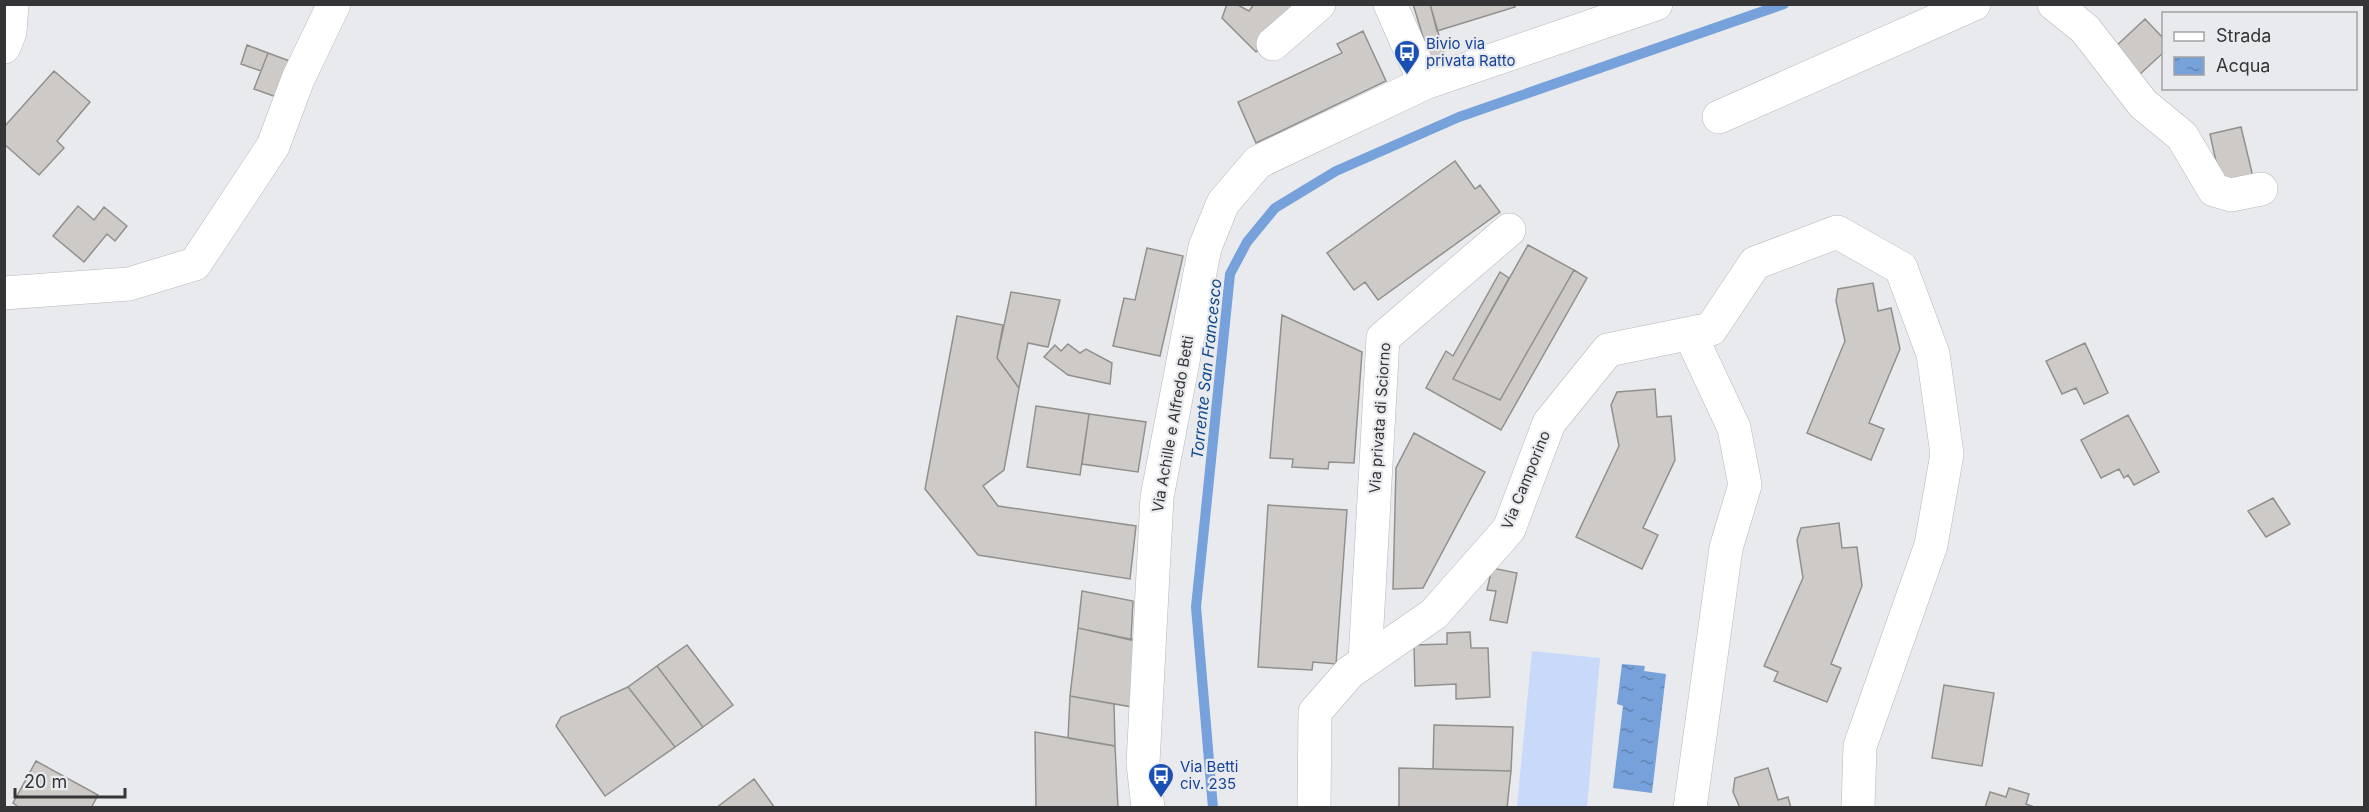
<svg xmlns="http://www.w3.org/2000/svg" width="2369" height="812" font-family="Inter,sans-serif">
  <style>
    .garden { fill: #c9d9f9 }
    .water { fill: url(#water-ripples) }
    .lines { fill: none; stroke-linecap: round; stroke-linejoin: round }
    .stream { stroke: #76a1da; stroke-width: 10 }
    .building { fill: #cdcac8; stroke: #92908d; stroke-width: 1.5 }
    .minor-casing { stroke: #b5b7ba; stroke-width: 34 }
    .minor { stroke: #fff; stroke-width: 33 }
    .labels { text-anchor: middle; stroke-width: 4.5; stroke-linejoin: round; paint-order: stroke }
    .transit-label { font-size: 15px; fill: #164399; stroke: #e8eaed; text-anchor: start }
    .street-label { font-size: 15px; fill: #353537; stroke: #e8eaed }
    .water-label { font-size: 16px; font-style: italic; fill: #114b8f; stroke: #e8eaed }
  </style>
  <defs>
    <pattern id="water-ripples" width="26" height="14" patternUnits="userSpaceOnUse" patternTransform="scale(1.5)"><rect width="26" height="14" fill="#76a1da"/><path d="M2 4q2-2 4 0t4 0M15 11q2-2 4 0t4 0" fill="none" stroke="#6284b2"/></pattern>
  </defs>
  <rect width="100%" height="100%" fill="#e8eaed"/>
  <!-- garden -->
  <path class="garden" d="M1532,651l68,7 -13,149h-70z"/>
  <!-- water -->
  <path class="water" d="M1622,664l23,2 -1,5 22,3 -14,119 -39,-5 10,-82 -6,-2z"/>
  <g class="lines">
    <!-- stream -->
    <path class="stream" d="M1213,808l-17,-201 34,-333 17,-32 28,-34 61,-37 123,-54 325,-113"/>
  </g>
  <!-- building -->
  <path class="building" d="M1227,4h9l13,7 5,-7h48l-46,48 -34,-34z
    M1413,4h17l15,52 -15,4z
    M1430,4h85v3l-78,24z
    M2145,19l19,20v13l-25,23 -25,-27z
    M1363,31l23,50 -130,62 -18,-41 104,-49 -5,-9z
    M247,45l21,8 -7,18 -20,-7z
    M268,53l27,10 -13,36 -28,-10z
    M54,71l36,31 -33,39 7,7 -25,27 -35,-31v-17z
    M2241,127l12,50 -32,8 -11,-51z
    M1455,161l20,28 5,-4 20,27 -122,88 -13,-18 -11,8 -27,-37z
    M78,206l16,14 10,-13 23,19 -12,15 -8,-7 -23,28 -31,-26z
    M1528,245l46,25 -74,130 -47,-21z
    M1147,248l36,8 -23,100 -47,-10 11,-48 11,2z
    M1574,270l13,8 -86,152 -75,-42 20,-37 7,5 47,-84 9,6 -56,101 47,21z
    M1873,283l5,28 13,-3 9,41 -31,74 15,6 -13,31 -64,-27 38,-92 -9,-40 2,-12z
    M1011,292l49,8 -12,47 -20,-4 -9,45 -22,-30z
    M1282,315l80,37 -8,111 -25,-1 -1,7 -36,-2 1,-8 -23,-1z
    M957,316l46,9 -6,33 22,30 -15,82 -21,16 15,20 138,20 -6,53 -152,-24 -53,-66z
    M2085,343l23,50 -24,11 -8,-16 -14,6 -16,-33z
    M1068,344l12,9 6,-4 26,14 -2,21 -42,-9 -24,-18 11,-12 6,6z
    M1655,389l2,28 14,-1 4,44 -32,68 15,7 -16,34 -66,-32 43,-91 -8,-41 6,-13z
    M1036,406l53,8 -9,61 -53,-8z
    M1089,414l57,8 -8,50 -56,-8z
    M2128,415l31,57 -25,13 -6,-10 -4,3 -5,-9 -18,9 -20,-38z
    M1414,433l71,39 -62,116 -30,1 3,-121z
    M2273,498l17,26 -24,13 -18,-26z
    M1268,505l79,5 -11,154 -23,-2 -1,8 -54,-3z
    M1839,523l3,25 15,-1 5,39 -31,78 10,4 -14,34 -53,-21 4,-9 -14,-6 39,-88 -6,-38 4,-12z
    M1492,568l25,5 -10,50 -17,-3 6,-29 -9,-1z
    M1082,591l51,10 -2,39 -53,-12z
    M1078,628l57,12 -3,67 -62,-11z
    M1470,632l1,16h17l2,49 -34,2v-15l-41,2 -1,-41 33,-1v-11z
    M687,645l46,60 -30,22 -46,-61z
    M657,666l46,61 -28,20 -47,-60z
    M1944,685l50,8 -12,73 -50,-8z
    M628,687l47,60 -70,49 -49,-70 5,-9z
    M1070,696l44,8 1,42 -47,-8z
    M1434,725l79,2 -2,44 -78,-2z
    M1035,732l80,14 3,62h-82z
    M36,761l62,34 -7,13h-71l-7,-5z
    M1399,768l112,3 -4,37h-108z
    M1768,768l10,32 10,-3 3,11h-51l-7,-16 2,-14z
    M754,779l21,29h-59z
    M2009,788l20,6 -3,10 11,4h-52l5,-16 16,5z"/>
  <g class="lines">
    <defs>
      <path id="minor" d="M1390,4l35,79
        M2054,4l31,25 58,75 39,32 32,54 17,5 30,-6
        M1273,44l46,-40
        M4,47l6,-15 2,-28
        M1719,117l255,-113
        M4,293l125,-9 66,-20 78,-118 25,-67 36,-75
        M1365,661l18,-323 126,-108
        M1148,808l-5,-45 14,-266 48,-250 18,-44 35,-41 167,-79 231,-79
        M1314,808l1,-96 35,-40 84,-58 75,-85 40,-106 59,-73 103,-21 44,-66 82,-31 64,36 32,86 14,100 -16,91 -71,201 -2,62
        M1690,808l36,-260 19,-63 -11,-57 -44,-94"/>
    </defs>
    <!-- minor casing -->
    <use href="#minor" class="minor-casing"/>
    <!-- minor -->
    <use href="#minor" class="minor"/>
  </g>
  <!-- icons -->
  <defs>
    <symbol id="bus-pin" viewBox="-11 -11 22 30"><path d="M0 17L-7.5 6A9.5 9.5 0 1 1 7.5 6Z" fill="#1a4fb4" stroke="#e8eaed"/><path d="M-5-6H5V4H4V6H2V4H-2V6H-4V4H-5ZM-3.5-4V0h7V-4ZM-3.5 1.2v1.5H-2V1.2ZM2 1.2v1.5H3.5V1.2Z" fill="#fff"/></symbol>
  </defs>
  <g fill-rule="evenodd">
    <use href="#bus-pin" x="1392" y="38" width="30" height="40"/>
    <use href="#bus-pin" x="1146" y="761" width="30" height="40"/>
  </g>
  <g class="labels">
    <!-- transit labels -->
    <g class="transit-label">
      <text x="1426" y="49">Bivio via<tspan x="1426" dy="17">privata Ratto</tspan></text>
      <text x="1180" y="772">Via Betti<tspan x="1180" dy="17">civ. 235</tspan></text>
    </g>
    <!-- street labels -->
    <g class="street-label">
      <text transform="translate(1380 418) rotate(-86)" y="5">Via privata di Sciorno</text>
      <text transform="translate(1173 424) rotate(-80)" y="5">Via Achille e Alfredo Betti</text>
      <text transform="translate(1526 480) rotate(-68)" y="5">Via Camporino</text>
    </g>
    <!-- water labels -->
    <g class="water-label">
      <text transform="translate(1206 369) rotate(-84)" y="6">Torrente San Francesco</text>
    </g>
  </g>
  <!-- border -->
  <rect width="2369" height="812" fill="none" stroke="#353537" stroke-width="12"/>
  <!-- legend -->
  <rect x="2162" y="12" width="195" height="78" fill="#e8eaed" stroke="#a0a2a4" stroke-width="1.5"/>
  <rect x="2174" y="32" width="30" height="9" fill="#ffffff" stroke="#a0a2a4" stroke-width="1.5"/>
  <text x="2216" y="42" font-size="18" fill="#353537">Strada</text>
  <rect x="2174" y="57" width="30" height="18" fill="url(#water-ripples)" stroke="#a0a2a4" stroke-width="1.5"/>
  <text x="2216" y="72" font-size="18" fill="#353537">Acqua</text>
  <!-- scale -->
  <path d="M15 788v9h110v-9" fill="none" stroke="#353537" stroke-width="3"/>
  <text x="24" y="788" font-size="18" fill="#353537" stroke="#e8eaed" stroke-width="4.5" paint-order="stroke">20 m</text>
</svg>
